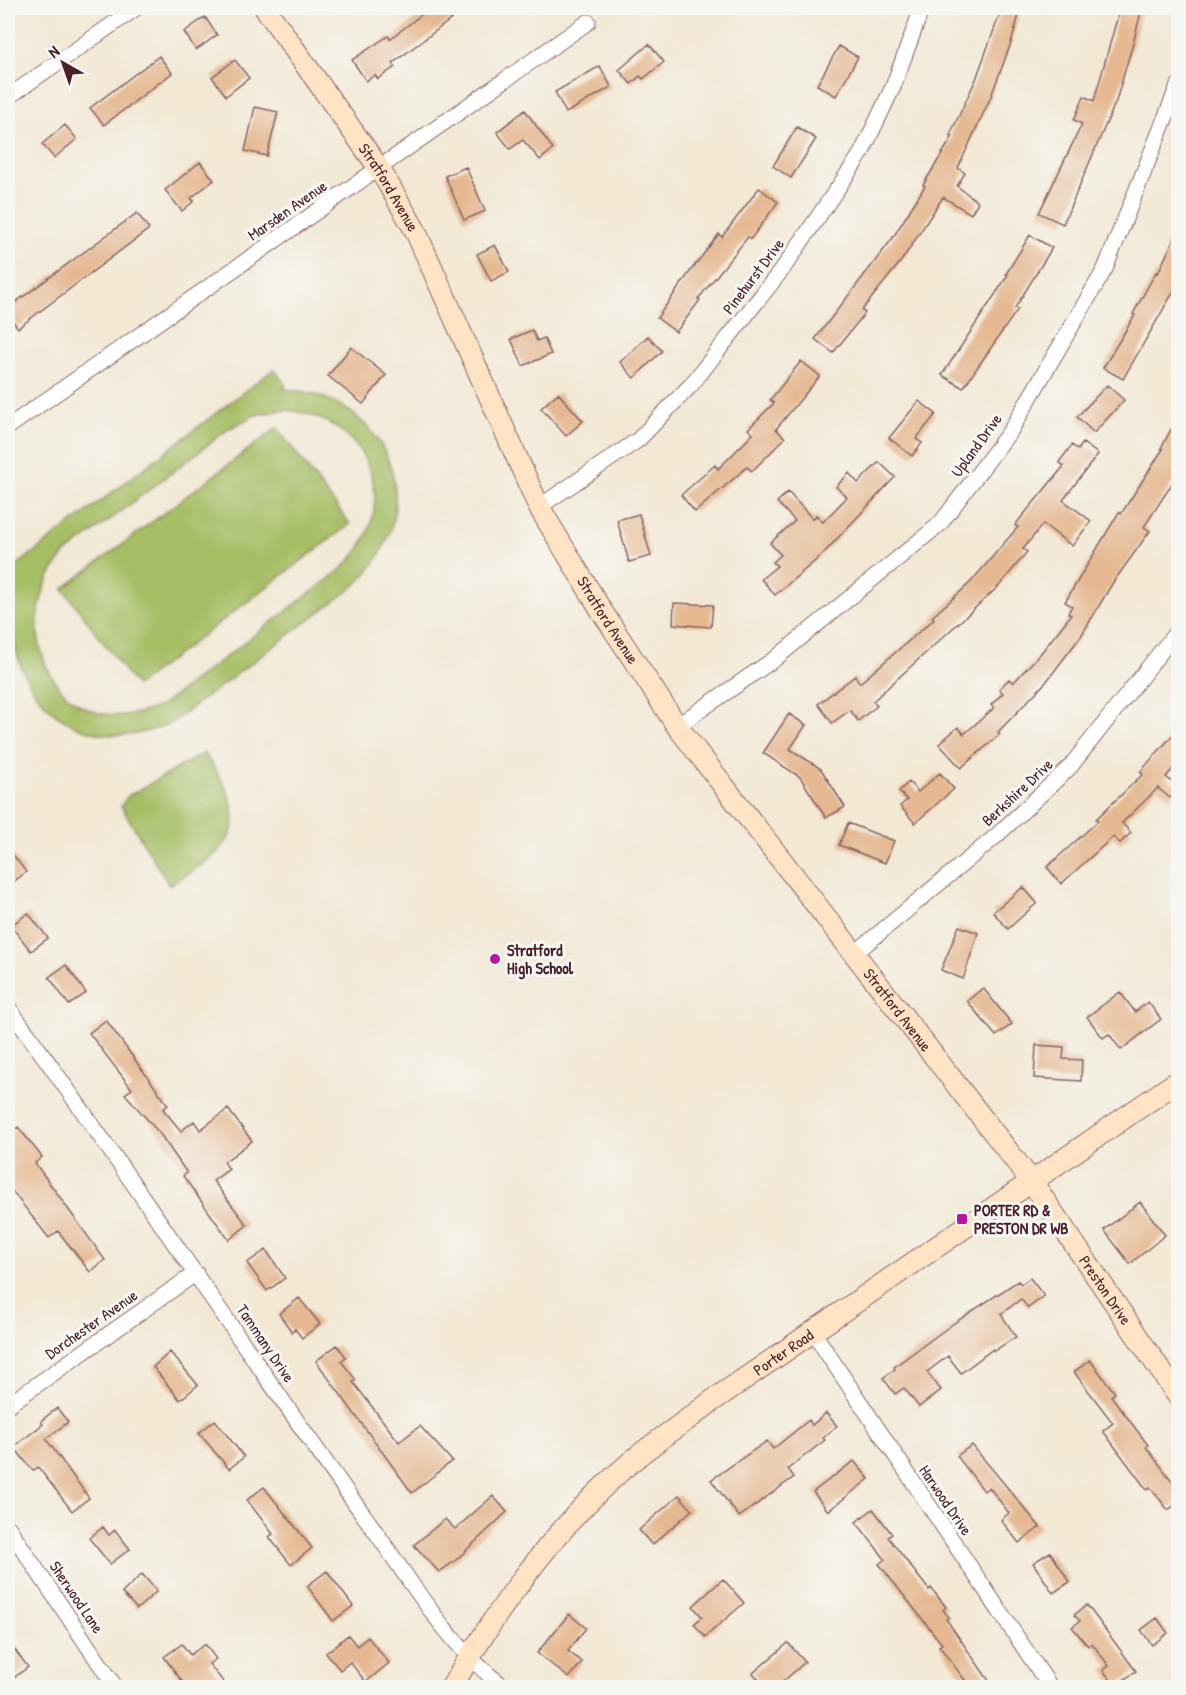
<svg xmlns="http://www.w3.org/2000/svg" width="1186" height="1695" font-family="'Patrick Hand',sans-serif">
  <style>
    .green { fill: #a5bd63; stroke: #786e47; stroke-width: 1.5; fill-rule: evenodd }
    .building { fill: #e5b891 }
    .lines { fill: none; stroke-linecap: round; stroke-linejoin: round }
    .street-casing { stroke: #856566; stroke-width: 17 }
    .secondary-casing { stroke: #856566; stroke-width: 23 }
    .street { stroke: #fff; stroke-width: 15 }
    .secondary { stroke: #fee4c5; stroke-width: 21 }
    .poi-dot { fill: #b5179e; stroke: #f6f6f2; stroke-width: 2 }
    .labels { text-anchor: middle; stroke-width: 6; stroke-linejoin: round; paint-order: stroke }
    .street-label { font-size: 16px; fill: #4a1f2b; stroke: #f6f6f2 }
    .poi-label { font-size: 16px; font-weight: bold; fill: #4a1f2b; stroke: #f6f6f2; text-anchor: start }
  </style>
  <rect width="100%" height="100%" fill="#f6f6f2"/>
  <filter id="ink" filterUnits="userSpaceOnUse"><feTurbulence type="fractalNoise" baseFrequency=".0167" numOctaves="2"/><feDisplacementMap in="SourceGraphic" scale="12" xChannelSelector="R" yChannelSelector="G"/><feConvolveMatrix kernelMatrix="1 2 1 2 8 2 1 2 1" color-interpolation-filters="sRGB"/></filter>
  <filter id="wash" filterUnits="userSpaceOnUse"><feTurbulence type="fractalNoise" baseFrequency=".008" numOctaves="4" result="noise"/><feDisplacementMap in="SourceGraphic" scale="24" xChannelSelector="R" yChannelSelector="G"/><feGaussianBlur stdDeviation="1.35" result="paint"/><feColorMatrix in="noise" values="0 0 0 0 0 0 0 0 0 0 0 0 0 0 0 0 0 1.4 0 .05"/><feComposite in="paint" operator="in"/></filter>
  <g filter="url(#wash)">
    <rect width="100%" height="100%" fill="#f2e8d4"/>
    <!-- green -->
    <path class="green" d="M274,369l12,17 -3,3c110,7 151,126 69,199l-181,135c-92,42 -171,-30 -158,-129l-5,4v-26zM283,410c89,6 124,102 56,161l-177,134c-102,46 -162,-76 -97,-151l165,-126 25,-13z
      M277,428l73,96 -214,162 -73,-97z
      M204,753c51,72 35,92 -35,132l-48,-79 7,-10z"/>
    <g id="blocks">
      <!-- building -->
      <path class="building" d="M430,8h36l-73,55 2,4 -17,12 -3,-4 -9,6 -14,-21 36,-24 2,3z
        M1002,8h19l-10,35 -21,56 -32,69 7,5 -8,13 21,16 -7,12 -28,-17 -41,63 -40,50 3,3 -32,40 -18,-14 77,-100 33,-53 -2,-1 30,-49 -3,-1 26,-56z
        M1120,8h22l-10,39 -16,54 -53,123 -24,-11 43,-89 -8,-4 10,-24 10,5z
        M205,17l12,18 -21,15 -12,-18z
        M649,44l15,18 -21,17 -3,-3 -9,8 -12,-14z
        M839,46l19,11 -22,39 -19,-11z
        M159,56l13,17 -68,52 -14,-17z
        M235,60l14,18 -23,18 -14,-19z
        M600,66l11,21 -45,26 -11,-21z
        M255,107l23,5 -11,44 -22,-5z
        M525,110l28,39 -13,11 -17,-20 -13,9 -13,-17z
        M65,125l12,14 -23,19 -12,-14z
        M797,127l19,12 -25,39 -18,-12z
        M200,162l14,18 -23,18 3,3 -12,10 -17,-21z
        M466,167l19,44 -21,9 -19,-44z
        M759,188l19,14 -27,37 -3,-2 -50,62 2,1 -24,32 -19,-14 35,-49 27,-35 3,3z
        M137,213l12,16 -131,99 -10,-13v-7z
        M1179,228v54l-56,97 -20,-11 32,-53 -2,-1 23,-42 2,1z
        M1030,235l22,13 -37,60 3,1 -55,79 -21,-13 66,-100 -2,-1z
        M495,245l14,27 -18,9 -14,-27z
        M532,330l5,11 7,-3 7,16 -28,12 -12,-27z
        M648,336l14,15 -28,27 -14,-16z
        M351,347l35,28 -23,29 -35,-28z
        M801,361l19,15 -44,53 9,9 -33,33 -5,-4 -52,45 -14,-17 34,-30 3,4 35,-35 -5,-5 26,-26 -4,-3z
        M1107,385l17,15 -30,33 -17,-16z
        M558,393l25,28 -17,15 -25,-28z
        M919,401l17,13 -20,25 6,4 -10,13 -23,-18z
        M1179,415v58l-35,54 6,4 -38,53 -31,52 -35,46 -48,50 2,2 -39,34 -22,-24 19,-17 6,7 30,-26 -3,-3 12,-12 -4,-4 10,-10 4,4 27,-29 31,-39 -3,-2 4,-7 -7,-4 54,-90 2,2 42,-65 -2,-1z
        M1083,443l15,11 -35,46 28,21 -19,25 -29,-22 -20,25 4,3 -28,34 -126,115 4,5 -19,15 -8,-11 -18,13 -14,-19 37,-28 5,7 74,-64 -2,-2 38,-34 48,-56 -3,-2 49,-59 -5,-4 13,-17 6,5z
        M879,462l16,15 -74,79 -46,39 -14,-16 16,-13 -4,-4 8,-7 -11,-12 25,-22 -18,-19 11,-10 25,27 3,-4 7,7 24,-25 -11,-10 13,-14 9,10z
        M639,514l12,42 -22,6 -12,-42z
        M674,603l39,2 -2,22 -38,-3z
        M789,714l17,11 -16,24 31,20 24,38 -19,11 -26,-41 -37,-24z
        M1179,728v34l-13,15 13,11 -9,10 -12,-10 -36,35 9,10 -11,10 -7,-6 -52,47 -14,-17 51,-46 -2,-2 47,-45 -3,-2z
        M940,773l14,16 -39,34 -15,-17 7,-6 -8,-9 10,-9 9,10z
        M848,823l46,18 -9,22 -46,-18z
        M8,848l18,24 -18,14z
        M1023,887l14,16 -29,26 -15,-17z
        M28,913l20,25 -17,13 -20,-25z
        M959,926l19,7 -15,46 -22,-9z
        M66,965l20,28 -17,12 -20,-28z
        M983,988l29,36 -16,12 -29,-35z
        M1120,992l15,20 13,-10 13,17 -40,31 -12,-16 -6,4 -16,-21z
        M106,1020l62,85 -5,4 18,22 13,-10 6,9 28,-21 24,32 -28,21 5,7 -16,12 34,44 -18,15 -46,-64 4,-3 -27,-39 -35,-40 7,-5 -43,-56z
        M1036,1045l28,2 -1,12 19,1 -1,21 -47,-3z
        M18,1127l24,30 -7,6 70,97 -15,12 -32,-41 -9,7 -41,-52v-51z
        M1140,1202l25,33 -35,29 -26,-34z
        M266,1250l19,28 -18,13 -20,-28z
        M1030,1278l14,18 -16,12 -7,-9 -20,15 15,23 -22,14 -1,-2 -32,24 -13,-17 -21,16 14,18 -22,17 -15,-19 -9,6 -12,-16 12,-9 -1,-2 60,-44 64,-42 3,3z
        M299,1298l21,26 -18,14 -7,-9 -3,3 -13,-18z
        M337,1345l9,12 -5,4 15,19 -3,2 46,60 21,-16 32,35 -40,32 -96,-132z
        M170,1352l28,33 -18,15 -27,-33z
        M1090,1360l25,33 -4,3 37,49 -2,2 33,43v12l-11,8 -18,-23 -3,3 -44,-59 10,-8 -39,-51z
        M57,1408l11,14 -22,17 43,59 -17,13 -34,-44 -5,4 -19,-24 29,-23 -2,-3z
        M826,1413l11,13 -14,12 2,2 -37,29 6,8 -55,40 -28,-37 56,-39 6,8 36,-29 3,5z
        M215,1420l29,37 -15,12 -30,-36z
        M972,1445l68,82 -21,16 -18,-23 8,-7 -20,-26 -5,4 -27,-35z
        M854,1461l15,18 -41,32 -15,-19z
        M264,1487l48,61 -21,17 -22,-28 4,-3 -26,-34z
        M679,1495l13,15 -40,35 -13,-15z
        M493,1496l14,16 -51,48 -17,12 -25,-27 31,-26 10,10z
        M873,1509l19,25 -4,3 41,53 2,-2 15,19 -3,3 6,7 -3,2 48,69h-23l-32,-42 3,-2 -63,-80 6,-5 -29,-37z
        M103,1527l6,8 6,-5 15,19 -20,15 -21,-26z
        M1050,1552l20,30 -17,11 -20,-30z
        M327,1571l26,35 -20,15 -26,-35z
        M142,1574l15,17 -20,18 -15,-16z
        M723,1579l21,24 -39,34 -11,-13 8,-7 -9,-11z
        M1087,1605l49,66 -21,15 -12,-16 6,-4 -17,-23 -4,3 -16,-19 8,-6 -6,-6z
        M569,1614l17,14 -18,23 14,11 -13,16 -32,-25z
        M1157,1618l11,15 -16,12 -11,-15z
        M348,1635l9,11 11,-9 21,26 -23,19 -16,-20 -10,8 -14,-17z
        M8,1641l20,26 -20,15z
        M788,1643l17,19 -29,26h-10l-13,-15z
        M182,1644l8,11 15,-11 11,15 -7,5 19,24h-41l-23,-31z"/>
    </g>
  </g>
  <g filter="url(#ink)">
    <use href="#blocks" fill-opacity="0" stroke="#856566" stroke-width="1.5"/>
    <g class="lines">
      <defs>
        <path id="street" d="M8,97l128,-89
          M8,427l580,-405
          M539,507l99,-67 53,-55 93,-118 77,-113 32,-67 29,-79
          M677,726l99,-68 164,-134 71,-94 94,-161 73,-183
          M854,954l141,-117 75,-70 108,-137
          M8,1007c123,167 235,342 357,510 41,56 84,132 141,171
          M813,1332l238,356
          M8,1405l188,-132
          M8,1527l108,161"/>
        <g id="secondary">
          <path id="s1" d="M265,8l114,160 36,62 124,277 62,103 76,116 355,456 146,214"/>
          <path id="s2" d="M451,1688c50,-86 110,-169 187,-232 24,-19 50,-36 74,-55l466,-320"/>
        </g>
      </defs>
      <!-- street casing -->
      <use href="#street" class="street-casing"/>
      <!-- secondary casing -->
      <use href="#secondary" class="secondary-casing"/>
      <!-- street -->
      <use href="#street" class="street"/>
      <!-- secondary -->
      <use href="#secondary" class="secondary"/>
    </g>
  </g>
  <!-- markers -->
  <g class="poi-dot">
    <circle cx="495" cy="959" r="6"/>
    <rect x="956" y="1213" width="12" height="12" rx="3"/>
  </g>
  <g class="labels">
    <!-- street labels -->
    <g class="street-label">
      <text dy="6" stroke="none"><textPath href="#s1" startOffset="218">Stratford Avenue</textPath></text>
      <text transform="translate(287 210) rotate(-35)" y="6">Marsden Avenue</text>
      <text transform="translate(753 276) rotate(-53)" y="6">Pinehurst Drive</text>
      <text transform="translate(976 445) rotate(-54)" y="6">Upland Drive</text>
      <text dy="6" stroke="none"><textPath href="#s1" startOffset="704">Stratford Avenue</textPath></text>
      <text transform="translate(1017 792) rotate(-43)" y="6">Berkshire Drive</text>
      <text dy="6" stroke="none"><textPath href="#s1" startOffset="1190">Stratford Avenue</textPath></text>
      <text dy="6" stroke="none"><textPath href="#s1" startOffset="1539">Preston Drive</textPath></text>
      <text transform="translate(91 1324) rotate(-35)" y="6">Dorchester Avenue</text>
      <text transform="translate(266 1343) rotate(56)" y="6">Tammany Drive</text>
      <text dy="6" stroke="none"><textPath href="#s2" startOffset="478">Porter Road</textPath></text>
      <text transform="translate(946 1500) rotate(56)" y="6">Harwood Drive</text>
      <text transform="translate(77 1597) rotate(56)" y="6">Sherwood Lane</text>
    </g>
    <!-- poi labels -->
    <g class="poi-label">
      <text x="507" y="956">Stratford<tspan x="507" dy="18">High School</tspan></text>
      <text x="974" y="1216">PORTER RD &amp;<tspan x="974" dy="18">PRESTON DR WB</tspan></text>
    </g>
  </g>
  <!-- margin -->
  <rect width="1186" height="1695" fill="none" stroke="#f6f6f2" stroke-width="30"/>
  <!-- north arrow -->
  <g transform="translate(63 63) rotate(320)" stroke="#f6f6f2" stroke-width="4.5" paint-order="stroke">
  <path d="M0-4.5L10 22L0 15L-10 22Z" fill="#4a1f2b"/>
  <text y="-9" font-size="16" font-weight="bold" text-anchor="middle" fill="#4a1f2b">N</text>
  </g>
</svg>
